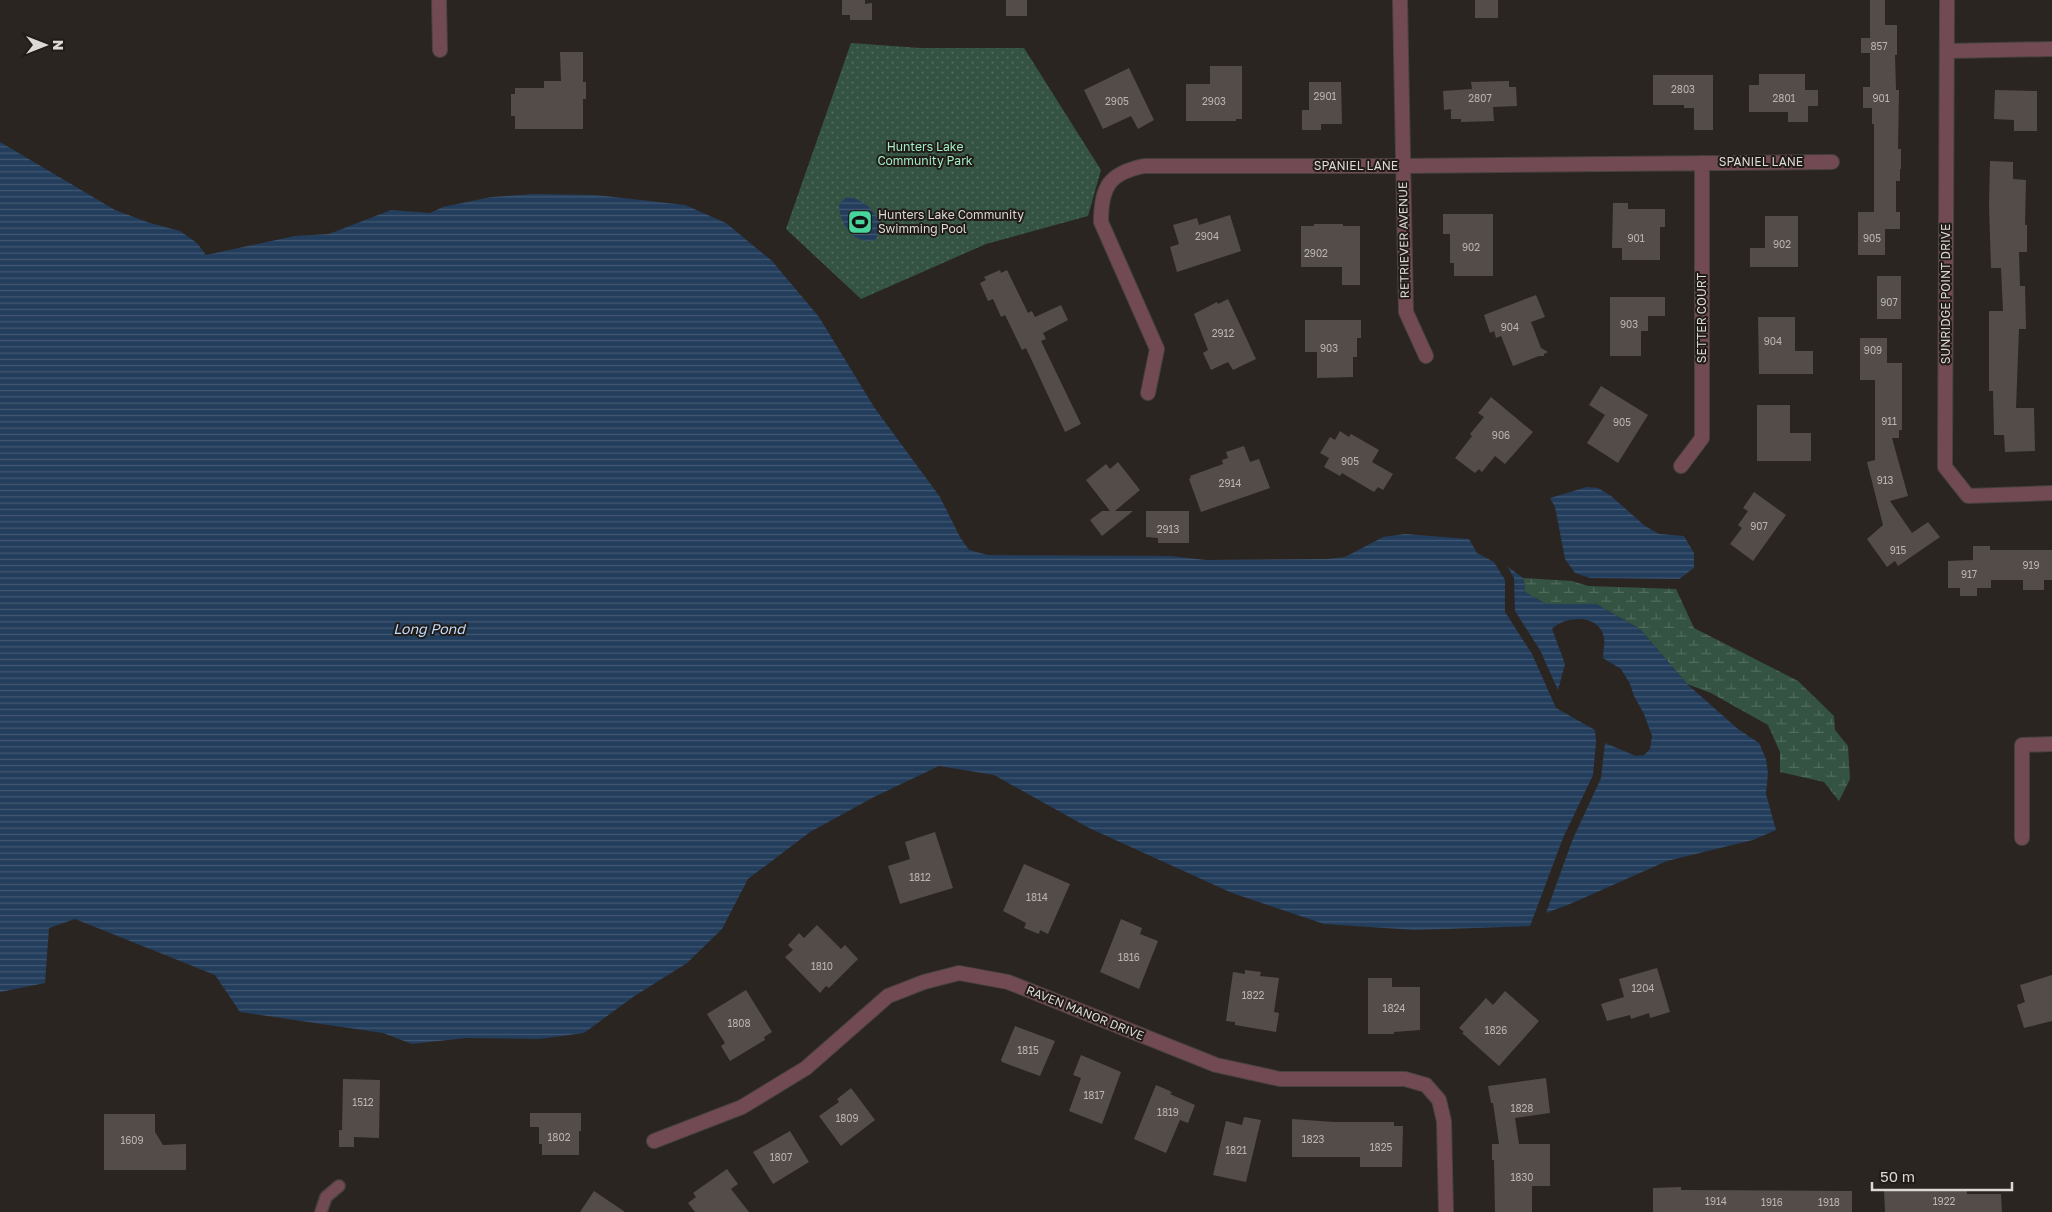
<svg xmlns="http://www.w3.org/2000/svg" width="2052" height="1212" font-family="'Golos Text',sans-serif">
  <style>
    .wetland { fill: url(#wetland-marsh) }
    .park { fill: url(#park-dots) }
    .water { fill: url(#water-rules) }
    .building { fill: #544c49 }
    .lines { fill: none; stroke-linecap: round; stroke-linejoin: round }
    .service-casing { stroke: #47423e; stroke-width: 14 }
    .minor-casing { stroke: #47423e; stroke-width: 16 }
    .service { stroke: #724a54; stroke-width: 11 }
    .minor { stroke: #724a54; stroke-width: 14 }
    .labels { text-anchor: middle; stroke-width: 4; stroke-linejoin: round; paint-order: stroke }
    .number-label { font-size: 10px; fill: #bab5b2 }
    .park-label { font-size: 12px; fill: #a0edc6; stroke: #211c17 }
    .street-label { font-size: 12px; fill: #dcd8d5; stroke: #211c17 }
    .poi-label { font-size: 12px; fill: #dcd8d5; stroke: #211c17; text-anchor: start }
    .water-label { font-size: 14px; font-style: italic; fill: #c0dbfe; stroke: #211c17 }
  </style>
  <defs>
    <pattern id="wetland-marsh" width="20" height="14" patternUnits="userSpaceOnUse" patternTransform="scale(1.25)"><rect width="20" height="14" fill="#345343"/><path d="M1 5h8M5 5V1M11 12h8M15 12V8" fill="none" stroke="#516b5d"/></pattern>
    <pattern id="park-dots" width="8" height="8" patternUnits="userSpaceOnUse" patternTransform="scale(1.25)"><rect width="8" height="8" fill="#345343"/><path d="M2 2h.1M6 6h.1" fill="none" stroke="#516b5d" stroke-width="1.8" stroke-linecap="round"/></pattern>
    <pattern id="water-rules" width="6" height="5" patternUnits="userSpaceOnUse" patternTransform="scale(1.25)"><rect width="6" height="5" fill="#233d5c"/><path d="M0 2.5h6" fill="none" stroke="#425872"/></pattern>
  </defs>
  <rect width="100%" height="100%" fill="#2b2521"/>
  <!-- wetland -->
  <path class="wetland" d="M1523,578l49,3 16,5 88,3 18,39 104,53 36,35 1,14 13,16 2,33 -11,22 -15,-19 -44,-10v-20l-12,-27 -57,-32 -24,-9 -47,-55 -44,-25h-50l-21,-12z"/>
  <!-- park -->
  <path class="park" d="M851,43l69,5h104l77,122 -13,46 -102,28 -125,55 -75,-70z"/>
  <!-- water -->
  <path class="water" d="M0,142l115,68 35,13 30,8 17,12 9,12 89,-19 34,-2 62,-24 39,3 13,-6 48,-10 43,-3 62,1 89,10 41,18 46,38 47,56 55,90 66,90 20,40 9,13 19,5 182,1 36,4 121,-1 18,-2 38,-20 22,-3 64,5 8,14 17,9 11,18v32l27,42 24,54 39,22 1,12 -3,33 -30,63 -33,88 -115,4 -91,-6 -92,-31 -143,-65 -95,-53 -55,-9 -65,31 -64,35 -62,47 -26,50 -35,34 -54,34 -49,36 -45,6 -74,-1 -53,6 -29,-11 -143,-21 -25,-37 -140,-56 -26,9 -4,55 -45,9z
    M847,197c19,1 42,25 28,43 -21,6 -36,-17 -36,-36z
    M1587,487l11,1 13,8 34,30 14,8 25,2 10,17v15l-15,11 -89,-1 -15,-5 -10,-14 -10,-52 -5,-9z
    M1507,566l16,12 2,14 21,12h50l44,25 47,55 51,45 21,14 7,16 2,14 -2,21 10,36 -23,10 -86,21 -97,43 -24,9 26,-72 29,-63 4,-35 31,13 8,-1 6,-6 2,-13 -8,-22 -10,-18 -4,-12 -9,-15 -18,-11c0,-6 2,-14 1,-20 -4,-24 -38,-23 -52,-9l13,35 -7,26 -18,-40 -25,-39 -1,-33z"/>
  <!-- building -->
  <path class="building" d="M842,0h23v4l7,-1v17h-22v-5h-8z
    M1006,0h21v16h-21z
    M1475,0h23v18h-23z
    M1870,0h15v25h12v30h-2l1,35h3l-1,59h3v20h-1v12h-4v31h4v17h-15v26h-27v-43h16v-88h-2v-16h-9v-21h7v-34h-9v-15h9z
    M560,52h23v30h3v17h-3v30h-68v-13h-4v-22h4v-6h29v-7h17z
    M1210,66h32v53h-6v2h-50v-37h24z
    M1129,68l25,52 -16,9 -7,-13 -28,13 -19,-39z
    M1759,74h46v16h13v16h-10v16h-20v-10h-39v-27h10z
    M1653,75h60v55h-19v-22h-10v-3h-31z
    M1509,81v6h7l1,19 -24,1 1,14 -33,1v-3h-10v-10l-7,1 -1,-19 29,-2 -1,-7z
    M1309,82h32l1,42h-21v6h-19v-20h7z
    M1995,90l42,1v40h-23v-11l-20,-1z
    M1990,161l23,1v17l13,1 -1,45h2v27h-8l1,34h5l1,43h-7l-3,79h18l1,43 -30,1 -1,-17h-10l-1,-44h-4v-80h14l-2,-43h-10l-2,-63z
    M1613,203h15v6h37v18h-5v33h-38v-12h-10z
    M1443,214h50v62h-39v-13h-4v-29h-7z
    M1230,215l11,36 -64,21 -7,-25 9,-3 -6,-19 24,-7 2,7z
    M1765,216h33v51h-48v-19h15z
    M1314,224h29v2h17v59h-18v-18h-41v-41h13z
    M1000,270l1,3 6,-3 21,43 4,-2 3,6 26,-12 7,15 -25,13 3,6 -5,2 40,83 -16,8 -39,-84 -4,2 -17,-35 -4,2 -8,-18 -5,2 -8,-18 6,-3 -2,-3z
    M1877,276h24v43h-24z
    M1536,295l9,22 -14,5 10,26 7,4 -4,2v2h-5l-26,10 -12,-30 -5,2 -2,-7 -4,2 -6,-18z
    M1610,297h55v19h-17v15h-7v25h-31z
    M1228,299l28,60 -23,11 -5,-8 -17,8 -8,-17 5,-3 -14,-36 23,-12 1,2z
    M1758,317h37v34h18v23h-54z
    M1305,320h56v18h-4v19h-4v20l-36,1v-26h-12z
    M1860,338h27v25h15v67h-3v8h-7l16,58 -18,5 22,32 16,-11 12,15 -42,29 -3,-5 -8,6 -20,-28 16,-14 -16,-63 8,-2v-80h-15z
    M1601,386l47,29 -30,48 -31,-20 18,-28 -16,-10z
    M1491,397l42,35 -28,32 -10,-8 -13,16 -3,-3 -4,4 -20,-15 17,-22 -2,-2 14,-17 -6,-4z
    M1757,405h33v28h21v28h-54z
    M1340,431l9,6 2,-3 28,16 -7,12 21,12 -10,16 -5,-3 -4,5 -32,-19 -2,3 -16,-9 5,-9 -9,-5 10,-16 5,3z
    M1244,446l6,16 9,-3 11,29 -69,24 -12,-33 2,-1 -1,-2 33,-12 -1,-4 6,-2 -2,-6z
    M1118,462l22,28 -25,21h18l-31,25 -12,-16 12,-9h8l-24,-31 20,-16 4,5z
    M1754,492l32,23 -33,46 -23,-17 12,-16 -4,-3 10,-14 -5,-3z
    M1146,511h43v32h-31v-5l-12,-1z
    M1973,546h17v4h62v30h-8v10h-21v-10h-32v8h-14v8h-17v-8h-12v-27l25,-1z
    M935,832l18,56 -53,16 -12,-38 22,-7 -5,-17z
    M1024,864l46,20 -22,50 -8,-4 -1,4 -15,-6 2,-5 -23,-12z
    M1121,919l21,9 -2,6 18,7 -19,48 -39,-17z
    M817,925l24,24 4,-4 13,14 -29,29 -3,-2 -6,7 -35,-36 8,-7 -5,-5 11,-12 5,5z
    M1657,968l13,44 -20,6 -1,-5 -18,6 -1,-4 -23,6 -6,-17 23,-7 -5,-18z
    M1245,970l16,2 -1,4 19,2 -5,34 5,1 -3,19 -41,-7v-3l-9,-1 7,-49 12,2z
    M2052,975v46l-28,7 -7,-23 8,-3 -5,-17z
    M1368,978h24v9h28v43l-26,2v2h-26z
    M746,990l26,42 -8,5 1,3 -35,21 -9,-15 4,-3 -18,-29z
    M1505,991l34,30 -40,45 -37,-33 2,-1 -5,-4 27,-30 7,7z
    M1015,1026l40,15 -15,35 -38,-14 -1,-2z
    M1081,1055l40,17 -19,52 -33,-13 12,-33 -8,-3z
    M1546,1078l4,35 -35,5 4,26h31v42h-18v26h-37l-1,-52h-2v-16h7l-6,-41h-2l-3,-17z
    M343,1079l37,1 -1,58 -25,-1v10h-15v-17h3z
    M1156,1085l16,7 -2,2 25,11 -7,18 -8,-3 -14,33 -32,-14z
    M851,1088l24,32 -34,26 -22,-30 20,-14 -2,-3z
    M530,1113h51v18h-2v24h-37v-11h-3v-17h-9z
    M104,1114h51v18l8,13 23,-1v26h-82z
    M1244,1117l17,3 -15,62 -33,-7 13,-54 16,4z
    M1292,1119l42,3h60v4h9l-1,41h-42v-10h-68z
    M790,1131l19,31 -36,22 -20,-32z
    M727,1169l11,15 -7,5 18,23h-54l-7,-9 8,-6 -3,-4z
    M1681,1187v3l171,1v21h-199v-24z
    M594,1191l31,21h-45z
    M1884,1191h83v3h34l1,18h-117z"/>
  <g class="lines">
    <defs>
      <path id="service" d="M321,1212l5,-15 13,-11"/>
      <path id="minor" d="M439,0l1,50
        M1400,0l6,312 20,44
        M1947,0l-2,467 23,29 84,-3
        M1948,51l104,-2
        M1148,393l9,-44 -56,-127c0,-35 8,-49 43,-56h259l429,-4
        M1681,466l21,-28v-275
        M2022,838v-93l30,-1
        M654,1141l88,-34 64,-39 82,-72 36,-14 35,-9 49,9 208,83 64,14h125l21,6 13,15 5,21 2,91"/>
    </defs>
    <!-- service casing -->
    <use href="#service" class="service-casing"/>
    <!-- minor casing -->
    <use href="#minor" class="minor-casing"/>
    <!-- service -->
    <use href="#service" class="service"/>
    <!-- minor -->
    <use href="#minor" class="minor"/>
  </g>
  <!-- icons -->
  <defs>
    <symbol id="stadium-square" viewBox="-11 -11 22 22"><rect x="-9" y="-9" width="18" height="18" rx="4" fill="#48d49d" stroke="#211c17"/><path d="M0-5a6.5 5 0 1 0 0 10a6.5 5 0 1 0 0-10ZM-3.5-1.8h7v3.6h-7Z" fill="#111"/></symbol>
  </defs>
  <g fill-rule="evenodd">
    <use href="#stadium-square" x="846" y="208" width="28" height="28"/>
  </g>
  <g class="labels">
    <!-- number labels -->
    <g class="number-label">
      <text x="1879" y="50">857</text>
      <text x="1683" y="93">2803</text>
      <text x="1325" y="100">2901</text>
      <text x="1480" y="102">2807</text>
      <text x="1784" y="102">2801</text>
      <text x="1881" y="102">901</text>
      <text x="1117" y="105">2905</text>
      <text x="1214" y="105">2903</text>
      <text x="1207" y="240">2904</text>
      <text x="1636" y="242">901</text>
      <text x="1872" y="242">905</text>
      <text x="1782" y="248">902</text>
      <text x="1471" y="251">902</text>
      <text x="1316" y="257">2902</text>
      <text x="1889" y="306">907</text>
      <text x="1629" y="328">903</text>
      <text x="1510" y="331">904</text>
      <text x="1223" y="337">2912</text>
      <text x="1773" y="345">904</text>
      <text x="1329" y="352">903</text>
      <text x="1873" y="354">909</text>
      <text x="1889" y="425">911</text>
      <text x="1622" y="426">905</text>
      <text x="1501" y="439">906</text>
      <text x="1350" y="465">905</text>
      <text x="1885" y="484">913</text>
      <text x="1230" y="487">2914</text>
      <text x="1759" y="530">907</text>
      <text x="1168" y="533">2913</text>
      <text x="1898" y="554">915</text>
      <text x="2031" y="569">919</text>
      <text x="1969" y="578">917</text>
      <text x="920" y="881">1812</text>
      <text x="1037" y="901">1814</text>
      <text x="1129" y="961">1816</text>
      <text x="822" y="970">1810</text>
      <text x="1643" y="992">1204</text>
      <text x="1253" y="999">1822</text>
      <text x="1394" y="1012">1824</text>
      <text x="739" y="1027">1808</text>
      <text x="1496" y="1034">1826</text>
      <text x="1028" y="1054">1815</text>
      <text x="1094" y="1099">1817</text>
      <text x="363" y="1106">1512</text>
      <text x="1522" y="1112">1828</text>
      <text x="1168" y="1116">1819</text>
      <text x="847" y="1122">1809</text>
      <text x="559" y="1141">1802</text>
      <text x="1313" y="1143">1823</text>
      <text x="132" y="1144">1609</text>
      <text x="1381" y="1151">1825</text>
      <text x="1236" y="1154">1821</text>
      <text x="781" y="1161">1807</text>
      <text x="1522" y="1181">1830</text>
      <text x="1716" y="1205">1914</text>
      <text x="1944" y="1205">1922</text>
      <text x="1772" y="1206">1916</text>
      <text x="1829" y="1206">1918</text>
    </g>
    <!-- park labels -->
    <g class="park-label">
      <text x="925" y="151">Hunters Lake<tspan x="925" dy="14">Community Park</tspan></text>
    </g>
    <!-- street labels -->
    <g class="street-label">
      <text x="1761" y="166">SPANIEL LANE</text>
      <text x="1356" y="170">SPANIEL LANE</text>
      <text transform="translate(1404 240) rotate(-91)" y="4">RETRIEVER AVENUE</text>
      <text transform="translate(1946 294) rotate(-90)" y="4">SUNRIDGE POINT DRIVE</text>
      <text transform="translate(1702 318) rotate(-90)" y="4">SETTER COURT</text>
      <text transform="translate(1085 1013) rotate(22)" y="4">RAVEN MANOR DRIVE</text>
    </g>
    <!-- poi labels -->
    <g class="poi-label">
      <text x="878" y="219">Hunters Lake Community<tspan x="878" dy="14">Swimming Pool</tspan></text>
    </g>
    <!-- water labels -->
    <g class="water-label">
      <text x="429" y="634">Long Pond</text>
    </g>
  </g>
  <!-- north arrow -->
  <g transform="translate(45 45) rotate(90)" stroke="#211c17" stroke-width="4" paint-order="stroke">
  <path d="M0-4L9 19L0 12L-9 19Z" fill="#dcd8d5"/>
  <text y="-8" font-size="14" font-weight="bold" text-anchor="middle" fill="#dcd8d5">N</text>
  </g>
  <!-- scale -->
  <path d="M1872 1182v8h140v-8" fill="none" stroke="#dcd8d5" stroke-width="2.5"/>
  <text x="1880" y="1182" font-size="15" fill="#dcd8d5" stroke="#211c17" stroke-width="4" paint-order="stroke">50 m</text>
</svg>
